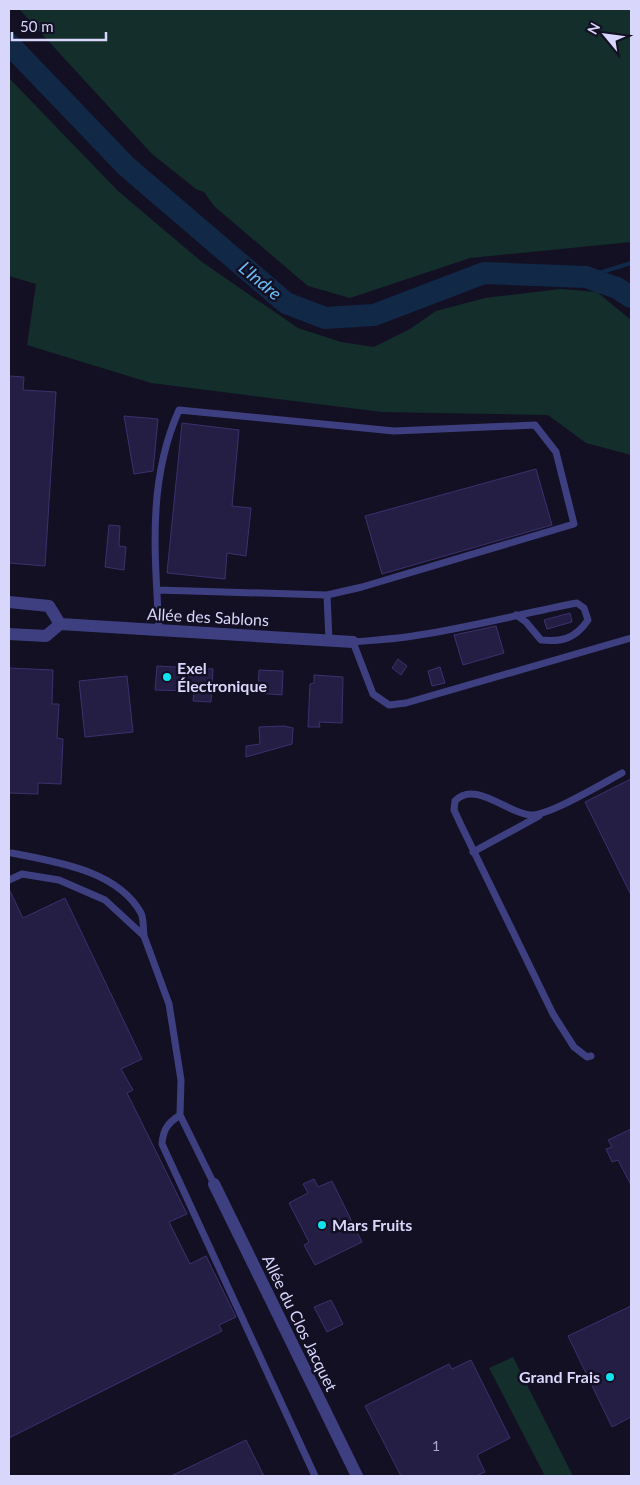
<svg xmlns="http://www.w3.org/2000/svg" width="640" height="1485" font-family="Lato,sans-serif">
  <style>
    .green { fill: #142e2c }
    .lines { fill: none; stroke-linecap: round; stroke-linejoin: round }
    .stream { stroke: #112847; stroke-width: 4 }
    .river { stroke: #112847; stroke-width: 22 }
    .building { fill: #241e44; stroke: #3b316e }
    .service { stroke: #3e3f80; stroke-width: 7 }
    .minor { stroke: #3e3f80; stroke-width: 12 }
    .poi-dot { fill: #10e2ef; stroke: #131024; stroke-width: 2 }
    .labels { text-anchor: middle; stroke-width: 5; stroke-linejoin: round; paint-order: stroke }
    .number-label { font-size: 14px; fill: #aca8ce }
    .street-label { font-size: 16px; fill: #d9d6fc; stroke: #131024 }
    .poi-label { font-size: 16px; font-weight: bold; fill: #d9d6fc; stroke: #131024; text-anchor: start }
    .water-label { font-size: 18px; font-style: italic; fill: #6bbbf5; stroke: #131024 }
  </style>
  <rect width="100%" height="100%" fill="#131024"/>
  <!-- green -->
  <path class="green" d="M19,9h612v233l-161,16 -120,40 -42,-12 -94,-80 -10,-14 -8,-3 -44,-35z
    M9,78l109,113 84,71 96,66 43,14 33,5 36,-18 26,-18 49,-13 76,-9 36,3 34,28v135l-45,-12 -38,-28 -166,-3 -231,-29 -124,-38 9,-61 -27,-8z
    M513,1357l60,119h-28l-56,-108z"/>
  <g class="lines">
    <!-- stream -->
    <path class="stream" d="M586,277l45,-14"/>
    <!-- river -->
    <path class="river" d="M9,44l117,122 160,137 39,15 49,-3 110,-42 102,4 31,11 14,9"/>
  </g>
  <!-- building -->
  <path class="building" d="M9,376l15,1 -1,13 33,2 -11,174 -36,-3z
    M124,416l34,3 -5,52 -19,3z
    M182,423l57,7 -7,76 19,2 -5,48 -19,-3 -2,26 -58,-6z
    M536,469l16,56 -170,49 -17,-58z
    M109,525l11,1 -1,20 7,1 -2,23 -19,-3z
    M570,613l2,9 -25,7 -3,-9z
    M496,626l8,27 -41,12 -9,-30z
    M398,659l9,7 -6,9 -9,-7z
    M157,666l56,3 -2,33 -18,-1 1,-10 -39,-1z
    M440,667l5,16 -13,3 -4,-15z
    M9,668l44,2 -1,34h7l-2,34 6,1 -2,45 -23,-1v11l-29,-1z
    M259,670l24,1 -1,24 -24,-2z
    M314,675l29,2 -1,46 -23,-1 1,5h-12l2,-43 4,-1z
    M127,676l6,56 -48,5 -6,-56z
    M284,726l9,2 -1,16 -46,13v-11l14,-2 -1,-17z
    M631,779v116l-46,-93z
    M9,889l14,29 42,-20 77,161 -21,10 12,21 -6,3 60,121 -18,8 21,42 16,-8 30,61 -17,8 3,6 -213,107z
    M631,1129v56l-13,-25 -6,2 -6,-13 6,-2 -4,-7z
    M314,1179l4,8 14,-6 30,61 -47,23 -11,-20 5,-3 -20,-39 19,-10 -5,-9z
    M331,1300l12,24 -16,8 -13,-25z
    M631,1306v111l-19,10 -44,-91z
    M471,1360l39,78 -33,17 8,17 -9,4h-75l-36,-70 84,-42 3,5z
    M246,1440l18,36h-93z"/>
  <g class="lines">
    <!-- service -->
    <path class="service" d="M157,590l170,5
      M516,615l10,7 15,18c21,2 34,-1 47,-20l-4,-12 -7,-5c-53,10 -105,24 -158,32 -22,4 -44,5 -66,7l20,52 16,11 17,-2 225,-65
      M159,630c-4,-76 -12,-148 20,-220l215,21 141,-6 21,27 18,72 -212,63 -35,8 2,45
      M473,852l66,-36
      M12,853c44,9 105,17 129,60 3,6 2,16 3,23
      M9,880l13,-6 37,6 46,20 39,36 25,68 12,76 -1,35 34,69
      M591,1056l-4,1 -13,-10 -21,-33 -92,-189 -7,-15 1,-9c20,-21 52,12 75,14 19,1 73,-32 92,-42
      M180,1115c-12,8 -17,14 -18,29l153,332"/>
    <!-- minor -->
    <path class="minor" d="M9,602l40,4 11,18
      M9,634l37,2 14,-12 293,18
      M214,1184l143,292"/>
  </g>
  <!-- markers -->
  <g class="poi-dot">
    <circle cx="167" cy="677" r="5"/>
    <circle cx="322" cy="1225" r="5"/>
    <circle cx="610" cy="1377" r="5"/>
  </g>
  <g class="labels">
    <!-- number labels -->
    <g class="number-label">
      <text x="436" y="1451">1</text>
    </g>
    <!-- street labels -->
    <g class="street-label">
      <text transform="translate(208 617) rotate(3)" y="6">Allée des Sablons</text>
      <text transform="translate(300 1323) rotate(64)" y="6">Allée du Clos Jacquet</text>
    </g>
    <!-- poi labels -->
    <g class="poi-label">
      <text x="177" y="674">Exel<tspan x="177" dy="18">Électronique</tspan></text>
      <text x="332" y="1231">Mars Fruits</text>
      <text x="600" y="1383" text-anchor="end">Grand Frais</text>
    </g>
    <!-- water labels -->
    <g class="water-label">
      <text transform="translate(260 281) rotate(40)" y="6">L'Indre</text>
    </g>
  </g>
  <!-- border -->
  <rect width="640" height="1485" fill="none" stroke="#d9d6fc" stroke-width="20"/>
  <!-- north arrow -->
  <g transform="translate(605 35) rotate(299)" stroke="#131024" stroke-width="4" paint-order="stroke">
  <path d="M0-4L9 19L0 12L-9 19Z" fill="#d9d6fc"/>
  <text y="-8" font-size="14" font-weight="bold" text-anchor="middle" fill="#d9d6fc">N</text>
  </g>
  <!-- scale -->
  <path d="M12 32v8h94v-8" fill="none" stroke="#d9d6fc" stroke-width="2.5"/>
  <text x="20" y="32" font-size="15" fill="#d9d6fc" stroke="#131024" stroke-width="4" paint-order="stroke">50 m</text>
</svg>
